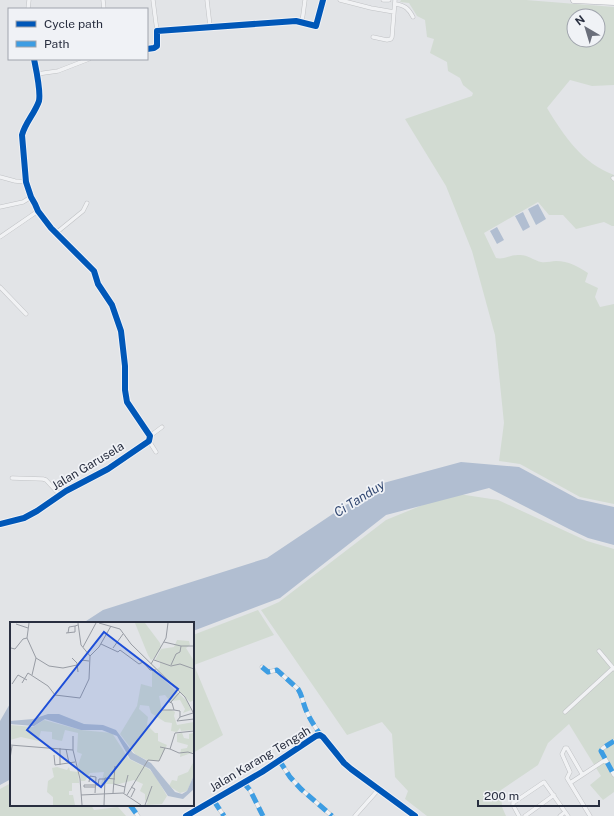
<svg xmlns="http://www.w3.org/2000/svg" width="614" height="816" font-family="'Public Sans',sans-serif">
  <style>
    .green { fill: #d2dbd2; fill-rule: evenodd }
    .water { fill: #b1bed1 }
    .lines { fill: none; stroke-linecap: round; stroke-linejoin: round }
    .street-casing { stroke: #c0c2c5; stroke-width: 4.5 }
    .highway-casing { stroke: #b4b7bc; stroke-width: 7 }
    .street { stroke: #f1f2f4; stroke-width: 3.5 }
    .highway { stroke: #f6f6f6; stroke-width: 6 }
    .quiet { stroke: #3d9de3; stroke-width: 5; stroke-dasharray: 10 5; stroke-linecap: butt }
    .cycleway-casing { stroke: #f0f2f6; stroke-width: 8 }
    .cycleway { stroke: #0057b8; stroke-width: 6 }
    .labels { text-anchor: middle; stroke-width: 3.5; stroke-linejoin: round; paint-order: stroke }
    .street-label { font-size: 12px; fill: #292f40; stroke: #f0f2f6 }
    .water-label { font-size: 13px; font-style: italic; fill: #344a73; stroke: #f0f2f6 }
    .inset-road { fill: none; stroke: #989ca4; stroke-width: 1 }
    .view { fill: #1d4ed8; fill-opacity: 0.15; stroke: #1d4ed8; stroke-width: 2 }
    .inset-edge { fill: none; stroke: #292f40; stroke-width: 2 }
  </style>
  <rect width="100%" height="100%" fill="#e2e4e7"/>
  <!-- green -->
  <path class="green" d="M401,0h125l88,7v78l-22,1 -22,-6 -23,28c17,28 35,55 67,67v51h-2l-8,-4 -28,7 -13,-14h-14l-11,-13 -54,31 12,25c9,2 14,-4 24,-3 8,0 13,5 21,7 5,1 10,-1 15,-1 13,0 21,5 32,12l-3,9 13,6 -3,9 5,10 14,-3v200l-34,-7 -60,-33 -21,-3 5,-38 -9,-88 -23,-84 -26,-65 -41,-67 67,-23 1,-3 -10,-8 -3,-7 -12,-7 -1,-9 -17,-9 4,-14 -7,-2 -2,-17 -8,-4 -8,-13 -9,-1zM574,16h24v24h-24z
    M452,493l46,7 89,41 27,8v243l-11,8 -13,-15 11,-9 -32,-52 -21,19 -10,22 -37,25 1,17 4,9h-79l-22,-17 3,-8 -13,-14 -3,-43 -10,-12 -35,13 -86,-125 18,-8 107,-82z
    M258,610l16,25 -80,30 29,70 -30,18v-118z
    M11,783v22h80l3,5 24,-3 8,9h-126v-27z"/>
  <!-- water -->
  <path class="water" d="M538,204l8,15 -10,6 -8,-16z
    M523,212l7,15 -7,4 -8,-15z
    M497,227l7,13 -7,4 -7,-13z
    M461,462l58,5 59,32 36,8v38l-26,-7 -19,-9 -80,-41 -103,27 -106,83 -87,33v-8h-110l20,-13 164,-52 109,-73z
    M11,702v77l-11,6v-64z"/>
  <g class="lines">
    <defs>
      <path id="street" d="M103,0l1,9
        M153,0l4,31
        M207,0l3,26
        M340,0l31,8 23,4 1,-12
        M383,0h6
        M395,4c10,1 14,5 18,13
        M28,9l1,-9
        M302,22l3,-22
        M373,37l14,3 4,-1 1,-2 2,-25
        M147,49l7,-1 3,-2v-15l139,-10 20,5 7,-26
        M37,74l21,-3 31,-12
        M0,177l15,4 11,1
        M613,178l1,1
        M0,207l23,-5 8,-5
        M56,233l27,-22 4,-8
        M0,237l38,-26
        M0,287l26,27
        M150,436l12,-9
        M149,441l7,11
        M12,478l31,1 3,1 14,15
        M0,524l24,-6 13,-7 29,-20 42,-22 41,-28 1,-5 -23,-34 -2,-12v-24l-4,-35 -9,-26 -14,-21 -4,-13 -43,-43 -13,-17 -3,-7 -4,-7 -5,-15 -4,-47c3,-12 13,-22 17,-34 2,-10 -3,-32 -5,-42
        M599,651l15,18
        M262,667l6,5 9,-2 21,19c4,6 5,14 8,21 4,10 10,18 15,26
        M565,712l48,-44
        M614,741l-11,7 -2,3 13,24
        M279,760l11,17 11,12 31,27
        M243,782l7,8 13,26
        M570,783l-3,-5 3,-6 -8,-18 3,-6h2l15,26
        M214,801l10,15
        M130,805l8,11
        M186,816l76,-44 54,-36 4,-1 3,2 21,26 7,6 64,47
        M355,816l23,-26
        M519,816l-6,-11v-2l31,-21 24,34
        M525,816l29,-21
        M560,816l5,-4
        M590,816l-20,-33 35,-23"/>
      <path id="highway" d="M574,0l40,2"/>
    </defs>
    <!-- street casing -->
    <use href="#street" class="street-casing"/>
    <!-- highway casing -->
    <use href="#highway" class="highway-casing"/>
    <!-- street -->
    <use href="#street" class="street"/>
    <!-- highway -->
    <use href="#highway" class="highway"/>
    <!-- quiet -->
    <path class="quiet" d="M262,667l6,5 9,-2 21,19c4,6 5,14 8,21 4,10 10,18 15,26
      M614,741l-11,7 -2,3 13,24
      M279,760l11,17 11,12 31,27
      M243,782l7,8 13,26
      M214,801l10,15
      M130,805l8,11"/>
    <defs>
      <path id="cycleway" d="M147,49l7,-1 3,-2v-15l139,-10 20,5 7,-26
        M0,524l24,-6 13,-7 29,-20 42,-22 41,-28 1,-5 -23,-34 -2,-12v-24l-4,-35 -9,-26 -14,-21 -4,-13 -43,-43 -13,-17 -3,-7 -4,-7 -5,-15 -4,-47c3,-12 13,-22 17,-34 2,-10 -3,-32 -5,-42
        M186,816l76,-44 54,-36 4,-1 3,2 21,26 7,6 64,47"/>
    </defs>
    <!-- cycleway casing -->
    <use href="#cycleway" class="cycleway-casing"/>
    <!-- cycleway -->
    <use href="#cycleway" class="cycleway"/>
  </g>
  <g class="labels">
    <!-- street labels -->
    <g class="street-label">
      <text transform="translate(88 466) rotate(-31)" y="4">Jalan Garusela</text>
      <text transform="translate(260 759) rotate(-31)" y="4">Jalan Karang Tengah</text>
    </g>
    <!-- water labels -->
    <g class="water-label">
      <text transform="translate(359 498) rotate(-32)" y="5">Ci Tanduy</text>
    </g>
  </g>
  <!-- overview -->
  <g transform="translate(10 622)">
    <rect width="184" height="184" fill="#e2e4e7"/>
    <path d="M125,1h10l15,20 1,5 -8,11 -2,1 -3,-5zM167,18l12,1 1,4 -4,3 8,13v39l-4,2 -33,-33 3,-2v-6l-5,-1 6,-11 13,-2zM142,47l35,32 4,9 -8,3 2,-4 -5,-9 -10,1 -5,-6 -6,1 3,15 8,-2 5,3 -1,4 3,9 17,-3v8l-13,1 -1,-3 -3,4 -6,-1 1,-8 -7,-1 -14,-9 -2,-7 -9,-1 -1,4 9,8 -1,8 8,8h3v8l9,4 -8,16 -12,-1 -11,-5 -16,-21 17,-28 4,-22 11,3zM34,98l37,10 31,3 17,26 20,10 7,8 11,19 -5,8 -16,1 2,-3 -3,-2v-6l-5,-3 3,-7 -9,-4 -15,4h-18l3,-12 -14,1 -5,8h-4l-3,-16 4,-11 -5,-2 1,-19 -13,-3 -3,11 -10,-2v-7l-11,-1 -2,7 4,4 -22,-5 -11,3v-15l23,2zM172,111l2,5 5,1v-5l4,-1 1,19 -14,5 1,-8 6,-1 1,-3 -11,-3v-8zM184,139v14l-7,16 -7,2 -11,-7 3,-6 5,1 1,-5 10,-4zM47,145l10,3 2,-3 1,4 8,1 1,11h-7v8h-3v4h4l2,10h-22v-8l-6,-5 1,-11 6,-4 -2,-9z" fill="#d2dbd2"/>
    <path d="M38,92h11l25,10 19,1 13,5 17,23 18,10 24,29 7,2 5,-3 7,-16v14l-11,10 -15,-3 -18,-27 -20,-10 -13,-23 -15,-6h-21l-36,-11 -11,7 -24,-2v-3l23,-2z" fill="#b1bed1"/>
    <path class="inset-road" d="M19,1l-2,15 9,20 -4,17M68,1l3,22 9,11M89,1l21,6 11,15 54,53 9,17M6,2l12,4M56,11l9,-1v-6l3,-1M58,11l1,-6 6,-1M154,20l17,4 -1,6 -4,2 -5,11M91,22l17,8 2,-2 19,14 4,-2 7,8h6M171,24h13M73,25l13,-24M1,26l4,1 8,-10 4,-1M103,26l10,-14M26,36l13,8 14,2 14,-3 4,-5 8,1M62,36l5,5 1,9M144,38l17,6 9,-2 14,5M141,42l15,-26 2,-15M12,61l6,-10 20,13 7,9 25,3 9,-19 1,-23 9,-9 12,-21M2,62l6,-9 9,5M158,79l4,2 2,7 6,1v6M160,81l10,-11M151,88h13M167,99l3,-4 13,-4M167,99l17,-2M63,114v14M0,123l63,5 7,29 2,26M150,125l10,2 5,-16 19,-2M50,126v17M56,127l3,14M160,127l9,4 9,-1 6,2M44,133l1,10 20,-3M0,137l2,-13M79,160l1,-6 6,1 -1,16M104,162l11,3 -1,6M85,163h3l1,-6h6M85,165h-11v-2h11M115,165l3,-12M103,171l2,-27M71,173l42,-2 18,12M117,173l21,-35 11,1 6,-13M121,175l4,-8 -4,-2M94,183l1,-27 10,1M135,183l7,-19"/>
    <path class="view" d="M94,10l74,57 -77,98 -74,-57z"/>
    <rect width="184" height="184" class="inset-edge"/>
  </g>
  <!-- legend -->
  <rect x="8" y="8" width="140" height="52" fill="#f0f2f6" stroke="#a0a4ad"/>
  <rect x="16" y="21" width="20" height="6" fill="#0057b8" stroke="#a0a4ad"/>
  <text x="44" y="28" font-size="12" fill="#292f40">Cycle path</text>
  <rect x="16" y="41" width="20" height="6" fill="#3d9de3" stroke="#a0a4ad"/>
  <text x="44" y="48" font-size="12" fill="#292f40">Path</text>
  <!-- north arrow -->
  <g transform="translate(586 28) rotate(322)"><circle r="19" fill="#f0f2f6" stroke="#a0a4ad"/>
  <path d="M0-3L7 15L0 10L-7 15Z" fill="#6a6e7a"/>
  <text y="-6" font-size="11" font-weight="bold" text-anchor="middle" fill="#292f40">N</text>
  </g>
  <!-- scale -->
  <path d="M478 800v6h121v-6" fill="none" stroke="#292f40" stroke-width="2"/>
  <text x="484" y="800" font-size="12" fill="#292f40" stroke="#f0f2f6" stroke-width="3" paint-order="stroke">200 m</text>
</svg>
